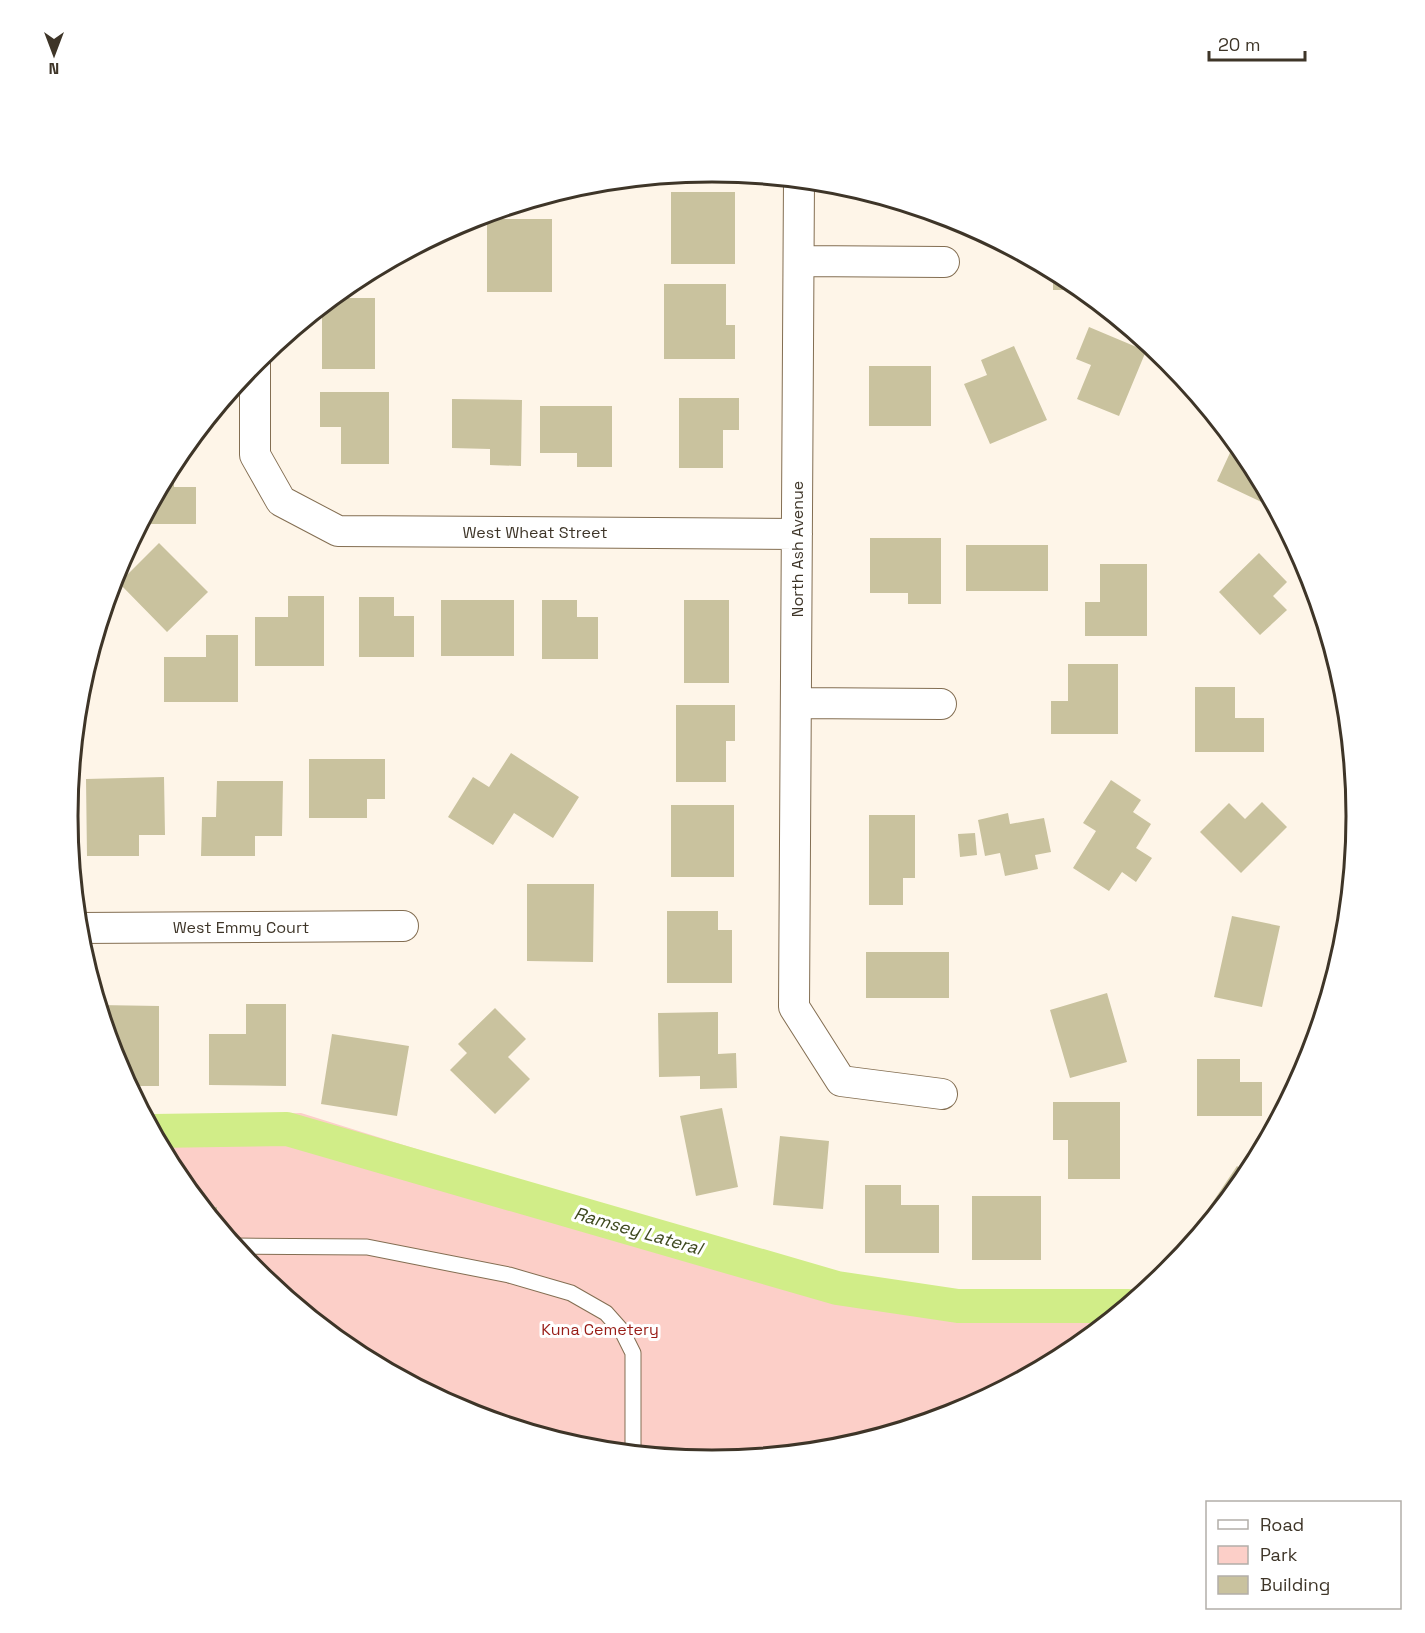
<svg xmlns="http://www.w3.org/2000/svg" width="1425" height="1633" font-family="'Space Grotesk',sans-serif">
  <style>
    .green { fill: #fccfc8 }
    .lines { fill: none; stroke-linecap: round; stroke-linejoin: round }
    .canal { stroke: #d1ed88; stroke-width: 34 }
    .building { fill: #c9c29e }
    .lane-casing { stroke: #836e52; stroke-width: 17 }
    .street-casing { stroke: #836e52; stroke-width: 32 }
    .lane { stroke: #fff; stroke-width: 15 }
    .street { stroke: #fff; stroke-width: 30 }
    .labels { text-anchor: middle; stroke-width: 6; stroke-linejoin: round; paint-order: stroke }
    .street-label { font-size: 16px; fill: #3e3528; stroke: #fff }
    .park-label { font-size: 16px; fill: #981d17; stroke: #fff }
    .water-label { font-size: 18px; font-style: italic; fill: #3e491f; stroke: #fff }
    .rim { fill: none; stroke: #3e3528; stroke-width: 3 }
  </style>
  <rect width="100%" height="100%" fill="#fef5e8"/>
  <!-- green -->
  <path class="green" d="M301,1113l311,97 293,80h242l-76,63 -112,60 -121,36 -126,12 -126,-12 -121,-37 -111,-59 -98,-81 -80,-97 -31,-58z"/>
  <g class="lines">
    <!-- canal -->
    <path class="canal" d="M153,1131l134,-2 550,159 121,18h170"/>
  </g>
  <!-- building -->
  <path class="building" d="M671,192h64v72h-64z
    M487,219h65v73h-65z
    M1053,271l18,9 12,10h-30z
    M664,284h62v41h9v34h-71z
    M332,298h43v71h-53v-62z
    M1089,327l57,24 -27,65 -42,-17 14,-34 -15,-6z
    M1014,346l33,74 -57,24 -26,-60 23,-9 -6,-15z
    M869,366h62v60h-62z
    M320,392h69v72h-48v-37h-21z
    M679,398h60v32h-16v38h-44z
    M452,399l70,1 -1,66 -31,-1v-16l-38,-1z
    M540,406h72v61h-35v-14h-37z
    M1235,442l14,16 27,51 -59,-28z
    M174,462v25h22v37h-55z
    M870,538h71v66h-33v-11h-38z
    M159,543l49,49 -41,40 -48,-49z
    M966,545h82v46h-82z
    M1259,553l28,29 -14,14 14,14 -27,25 -41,-43z
    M1100,564h47v72h-62v-34h15z
    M288,596h36v70h-69v-49h33z
    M359,597h35v19h20v41h-55z
    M441,600h73v56h-73z
    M542,600h35v17h21v42h-56z
    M684,600h45v83h-45z
    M206,635h32v67h-74v-45h42z
    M1068,664h50v70h-67v-33h17z
    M1195,687h40v31h29v34h-69z
    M676,705h59v36h-9v41h-50z
    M511,753l68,44 -26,41 -39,-25 -21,32 -45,-28 25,-40 16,10z
    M309,759h76v40h-18v19h-58z
    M164,777l1,58h-26v21h-52l-1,-77z
    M1111,780l30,20 -8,12 18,12 -15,24 16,10 -16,24 -14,-10 -13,19 -36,-23 23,-37 -13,-8z
    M217,781h66l-1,55h-27v20h-54l1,-39h14z
    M1262,802l25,25 -46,46 -41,-41 29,-29 16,16z
    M671,805h63v72h-63z
    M1008,813l2,11 34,-6 7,34 -16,3 3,14 -33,7 -5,-23 -15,3 -7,-36z
    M869,815h46v63h-12v27h-34z
    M1348,828h8l-5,55h-1z
    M975,833l2,22 -17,2 -2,-23z
    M527,884h67l-1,78 -66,-1z
    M667,911h51v19h14v53h-65z
    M1232,916l48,10 -18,81 -48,-10z
    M866,952h83v46h-83z
    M1107,993l20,69 -57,16 -20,-68z
    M246,1004h40v82l-77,-1v-51h37z
    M99,1005l60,1v80h-30l-13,-23z
    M495,1008l31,31 -18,18 22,22 -35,35 -45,-44 17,-17 -9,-9z
    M718,1012v42l18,-1 1,35 -37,1v-13l-41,1 -1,-64z
    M332,1034l77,12 -12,70 -76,-12z
    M1197,1059h43v23h22v34h-65z
    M1053,1102h67v77h-52v-39h-15z
    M722,1108l16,79 -42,9 -16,-80z
    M780,1136l49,5 -6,68 -50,-4z
    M1237,1166l12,9 -33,39 -8,-5z
    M865,1185h36v20h38v48h-74z
    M972,1196h69v64h-69z
    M202,1207h15v18z"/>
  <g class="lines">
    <defs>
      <path id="lane" d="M235,1246l132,1 142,28 62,18 35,20 16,18 11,22v101"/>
      <path id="street" d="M799,180l-5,827 47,74 101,13
        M799,261l145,1
        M255,363v92l26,46 57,30 459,3
        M796,703l145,1
        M78,928l325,-2"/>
    </defs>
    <!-- lane casing -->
    <use href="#lane" class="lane-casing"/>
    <!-- street casing -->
    <use href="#street" class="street-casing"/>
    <!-- lane -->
    <use href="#lane" class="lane"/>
    <!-- street -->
    <use href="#street" class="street"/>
  </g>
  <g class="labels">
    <!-- street labels -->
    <g class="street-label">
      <text x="535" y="538">West Wheat Street</text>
      <text transform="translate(797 549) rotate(-90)" y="6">North Ash Avenue</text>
      <text x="241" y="933">West Emmy Court</text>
    </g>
    <!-- park labels -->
    <g class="park-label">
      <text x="600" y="1335">Kuna Cemetery</text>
    </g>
    <!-- water labels -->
    <g class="water-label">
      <text transform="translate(638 1231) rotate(16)" y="6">Ramsey Lateral</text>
    </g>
  </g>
  <!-- crop -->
  <path d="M0 0H1425V1633H0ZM78 816a634 634 0 1 1 1268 0a634 634 0 1 1-1268 0Z" fill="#fff" fill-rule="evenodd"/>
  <path class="rim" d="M78 816a634 634 0 1 1 1268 0a634 634 0 1 1-1268 0Z"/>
  <!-- legend -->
  <rect x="1206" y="1501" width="195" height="108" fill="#ffffff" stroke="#b2aea9" stroke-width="1.5"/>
  <rect x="1218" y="1520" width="30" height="9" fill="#ffffff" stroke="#b2aea9" stroke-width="1.5"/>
  <text x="1260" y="1531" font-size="18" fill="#3e3528">Road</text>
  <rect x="1218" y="1546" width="30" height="18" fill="#fccfc8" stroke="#b2aea9" stroke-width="1.5"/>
  <text x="1260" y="1561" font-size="18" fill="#3e3528">Park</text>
  <rect x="1218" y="1576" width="30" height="18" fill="#c9c29e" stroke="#b2aea9" stroke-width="1.5"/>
  <text x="1260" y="1591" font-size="18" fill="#3e3528">Building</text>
  <!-- north arrow -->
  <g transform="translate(54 54) rotate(180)" stroke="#ffffff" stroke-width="4.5" paint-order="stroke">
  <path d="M0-4.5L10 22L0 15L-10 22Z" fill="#3e3528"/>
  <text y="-9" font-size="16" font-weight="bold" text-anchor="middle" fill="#3e3528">N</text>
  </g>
  <!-- scale -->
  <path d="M1209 51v9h96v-9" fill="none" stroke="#3e3528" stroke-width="3"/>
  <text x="1218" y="51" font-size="18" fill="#3e3528" stroke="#ffffff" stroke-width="4.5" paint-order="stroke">20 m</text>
</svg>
